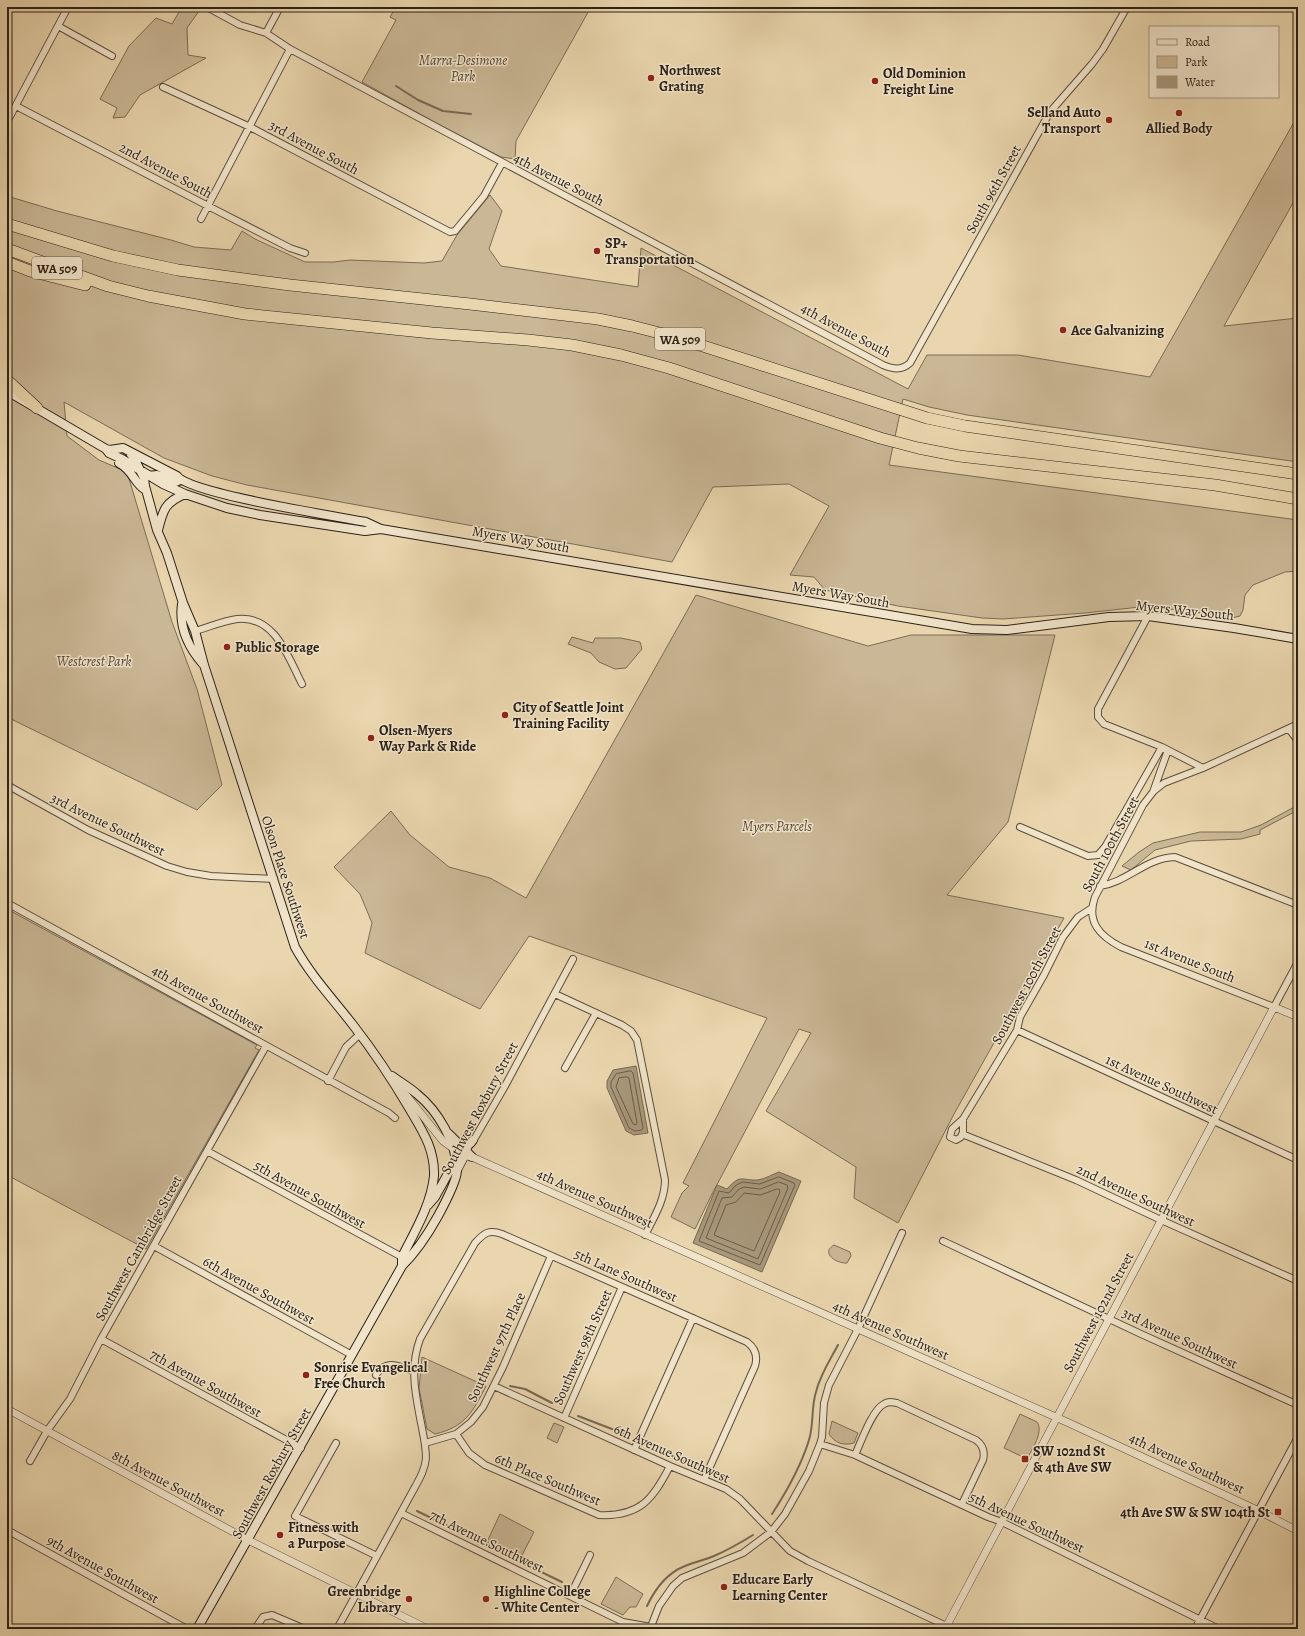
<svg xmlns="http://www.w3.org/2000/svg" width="1305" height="1636" font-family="Alegreya,serif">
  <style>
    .green { fill: #cab795; stroke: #7a6c57 }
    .water { fill: #a9987b; stroke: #776854 }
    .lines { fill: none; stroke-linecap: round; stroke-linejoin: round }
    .shore { stroke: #6a5c4a; stroke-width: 1 }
    .stream { stroke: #776854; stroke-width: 2 }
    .minor-casing { stroke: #5b4e3e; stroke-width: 8 }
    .tertiary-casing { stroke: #5b4e3e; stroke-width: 8 }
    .secondary-casing { stroke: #2b2119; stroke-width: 10 }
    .motorway-casing { stroke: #2b2119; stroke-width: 12 }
    .minor { stroke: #f1e4ca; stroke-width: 6 }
    .tertiary { stroke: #f1e4ca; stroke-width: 7 }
    .secondary { stroke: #f1e4ca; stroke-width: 8 }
    .motorway { stroke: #ead6ae; stroke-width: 11 }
    .poi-dot { fill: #8f2418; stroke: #f1e4ca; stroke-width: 1.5 }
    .labels { text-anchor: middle; stroke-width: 3; stroke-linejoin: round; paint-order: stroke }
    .shield { fill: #f1e4ca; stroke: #665c4e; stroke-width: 1 }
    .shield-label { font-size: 13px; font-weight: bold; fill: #2b2119 }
    .park-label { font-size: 14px; font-style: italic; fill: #534638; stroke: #f1e4ca }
    .poi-label { font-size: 14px; font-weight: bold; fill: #2b2119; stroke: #f1e4ca; text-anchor: start }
    .street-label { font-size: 14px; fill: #2b2119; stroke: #f1e4ca }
  </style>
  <rect width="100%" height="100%" fill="#ead6ae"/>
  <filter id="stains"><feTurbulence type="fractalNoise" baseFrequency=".005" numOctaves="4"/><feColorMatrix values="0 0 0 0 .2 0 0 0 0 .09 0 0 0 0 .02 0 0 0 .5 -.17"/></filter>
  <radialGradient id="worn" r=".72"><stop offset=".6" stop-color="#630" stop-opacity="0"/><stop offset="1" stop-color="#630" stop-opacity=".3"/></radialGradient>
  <!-- green -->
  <path class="green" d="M182,7h11l6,4 -12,17 1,27 18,3 -66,37 -15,22 -12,1 4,-10 -17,-9 29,-53 27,-28 16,6z
    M396,7h195l-75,134 -1,18 -14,-2 -63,-33 -76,-42 34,-62 -6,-3z
    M1298,115v79l-74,132 74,-8v144l-331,-47 -38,-8 -26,-8 -14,66 409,55v51l-13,1 -32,13 -8,10 -2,15 -3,6 -8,2 -51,-8 -41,-3 -55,6 -82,6 -21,-1 -84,-12 -73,-16 -11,-13 -24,-2 39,-69 -40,-22 -76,3 -41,75 -425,-77 -35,-9 -48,-18 -100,-56 3,34 32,24 28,12 45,150 25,67 25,96 -25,25 -190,-93v-521l50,15 114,29 23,7 37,3 11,-19 13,8 50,23h29l16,-2 74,3 18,-2 15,-26 33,-40 12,16 -13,38 12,17 137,21 3,-39 267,141 19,-34h91l132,22z
    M696,595l172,51 43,-11h144l-47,187 -61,73 117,23 -110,196 -56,109 -44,-25 2,-31 -90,-56 45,-78 -12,-4 -88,167 -16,33 -24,-12 11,-24 7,-7 -6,-3 84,-165 -238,-82 -49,73 -115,-56 7,-30 -12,-29 -26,-27 57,-56 19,24 39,32 41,11 36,20z
    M572,637l21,6 2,-5h26l19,4 2,7 -16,19 -11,1 -16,-7 -8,-9 -23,-9z
    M1298,805v5l-38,20v4l-19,5 -50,2 -36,9 -24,20 -9,-4 17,-14 14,-9 47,-11h41l20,-7z
    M7,909l250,136 -2,3 4,2 -113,199 -139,-74z
    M834,1245l16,7 1,4 -4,7c-10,1 -27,-10 -13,-18z
    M422,1357l64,29c-13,26 -21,41 -51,48l-8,-5 -8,-41z
    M1020,1414l17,8c7,10 -5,27 -10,37l-23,-11z
    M832,1421l26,12 -4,10c-11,3 -19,0 -25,-9z
    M554,1423l10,4 -7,16 -10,-5z
    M500,1514l34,18 -15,29 -32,-19z
    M616,1577l27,17 -7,13h-6l-7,8 -22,-11z"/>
  <!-- water -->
  <path class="water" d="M636,1066l12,67 -14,2 -8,-4 -19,-43v-7l6,-11z
    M779,1172l22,9 -39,91 -69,-29 24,-58 10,4c14,-16 15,-8 31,-9 7,-1 15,-6 21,-8z"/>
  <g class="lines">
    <!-- shore -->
    <path class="shore" d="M631,1071l2,2 10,55 -1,2 -7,1 -6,-3 -18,-41v-5l5,-8z
      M627,1077l2,1 8,45 -1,2 -3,-1 -17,-37 3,-9z
      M779,1177l15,6 1,2 -35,80 -61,-24 20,-50 10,2 7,-8 7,-3 16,2z
      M779,1182l8,3 1,3 -30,71 -52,-21 16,-40 10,-1 7,-8 5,-2 16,2z
      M777,1189h2l1,3 -26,59 -40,-16 12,-30 10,-3 8,-9 16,2z"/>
    <!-- stream -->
    <path class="stream" d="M396,86l22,14 25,11 28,3
      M510,1386l15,3 27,14
      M578,1416l47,18
      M653,1447l43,20
      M417,1511l84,41
      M772,1514c15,-23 29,-48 37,-74 5,-16 2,-33 7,-48 4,-17 14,-32 22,-47
      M504,1554l58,28
      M647,1606c8,-17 20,-33 38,-40 9,-4 20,-6 29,-10 14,-6 26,-13 39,-21"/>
    <defs>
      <path id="minor" d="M207,7l33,18 26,8 24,16 593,316c10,4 18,6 27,-2l140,-251 42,-48 11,-15 24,-42
        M58,26l54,30
        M266,33l14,-26
        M163,87l87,40 200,105 5,-1 29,-35 18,-33
        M16,106l192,100 82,42 15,5
        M7,122l61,-115
        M201,219l89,-170
        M1148,616l-50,93v8l6,7 58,23 41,21 95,-44
        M195,631c14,-4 28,-10 42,-12 38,-4 51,38 65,65
        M1289,729l9,12
        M1168,750l-15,42 -10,13 -48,92c-9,25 5,39 26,50l153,60 24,-45
        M7,785l81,45 79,36 20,6 24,4 63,3
        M1154,791l10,-8 39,-15
        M1020,827l68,29 10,-1 7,-8 57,-100
        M1100,886c28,-4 45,-28 75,-29l123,48
        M7,903l382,210 6,5
        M555,994l67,31 9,6 6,9 28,140c0,20 -11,37 -20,55
        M1017,1030l281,130
        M565,1068l31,-55
        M328,1081l18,-34 14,-13
        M963,1119l54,-89 3,-13 24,-42 19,-38 15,-20 14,-9
        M963,1119v13l-2,5 -5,3 -6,-3 2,-8z
        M962,1134l114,46 85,40 137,61
        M472,1143l33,-57 68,-127
        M207,1151l195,106
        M457,1172l11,-21
        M943,1241l198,93 157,71
        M154,1246l198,109
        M101,1339l200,109
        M376,1375c10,-16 22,-9 37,-4
        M494,1386l176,80 56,23 14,10 50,52 18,10 145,68
        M564,1418l58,-131
        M456,1434l13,19 16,12 114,50c41,2 54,-16 71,-49
        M336,1443l-41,73 82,40
        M425,1443l31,-9 15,-12 12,-15 20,-40 48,-111
        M820,1444l35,11 133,62 14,5 217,107
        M634,1450l59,-132
        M855,1455c6,-13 17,-45 29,-51 4,-3 8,-2 13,-1l79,37c7,5 9,12 7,20l-21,44
        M30,1461l17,-30 23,-32 31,-60 165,-293
        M401,1513l222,109 28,5
        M7,1530l180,99
        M570,1596l20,-41
        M255,1629l8,-12 9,-2 33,14
        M337,1629l78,-142c5,-9 10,-18 11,-29 0,-10 -2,-20 -4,-30 -6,-31 -13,-59 -2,-89l55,-96c9,-10 14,-14 27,-9l245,108c8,6 11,14 8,24l-51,114
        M650,1629l9,-23 14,-20 9,-8 61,-25 28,-21 14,-18 24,-43 11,-27 2,-7 2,-34 5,-18 29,-56 44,-96
        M1195,1629l103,-192"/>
      <path id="tertiary" d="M398,1085l45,56 11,8
        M467,1156l5,1 597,266 190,88 39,20
        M7,1409l241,131 180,89
        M945,1629l329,-622 24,10"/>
      <path id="secondary" d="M7,391l99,58 4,1 13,-2 54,28c14,18 158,40 189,46l15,7 591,100 35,1 102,-13 39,-1 86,12 64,11
        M106,449l3,4 13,6 41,25 22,10 42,14 33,7 105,16 16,-2
        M130,453l5,7 9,18 1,8 12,44 10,23 16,50 12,28 9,34 23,71 68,211c16,29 38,52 58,78 21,27 39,54 56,83 13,22 26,41 25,68 -3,29 -19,55 -32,81v9
        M119,463c15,8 15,21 27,27
        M149,476l8,-1 19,7 4,-2
        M158,530c5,-20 7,-28 27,-36
        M182,604c-3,22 6,43 21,60
        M449,1134l23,23
        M428,1205l7,-8 20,-36 18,-21
        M197,1629l205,-363c15,-15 26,-32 36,-50 6,-11 18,-33 19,-45 0,-28 -19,-60 -40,-77 -8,-7 -17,-12 -25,-18"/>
      <path id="motorway" d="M7,224l106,32 65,14 112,15 180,19 128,15 34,7 43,11 252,81 38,8 333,48
        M7,249l101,37 40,10 97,18 187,19 96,7 44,5 49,10 48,13 211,70 38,10 41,8 256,29 83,14
        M7,262l23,9 55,14
        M7,380l30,28"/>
    </defs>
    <!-- minor casing -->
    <use href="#minor" class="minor-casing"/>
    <!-- tertiary casing -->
    <use href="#tertiary" class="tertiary-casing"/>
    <!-- secondary casing -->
    <use href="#secondary" class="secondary-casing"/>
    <!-- motorway casing -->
    <use href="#motorway" class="motorway-casing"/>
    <!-- minor -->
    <use href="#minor" class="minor"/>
    <!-- tertiary -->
    <use href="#tertiary" class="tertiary"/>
    <!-- secondary -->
    <use href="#secondary" class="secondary"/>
    <!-- motorway -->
    <use href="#motorway" class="motorway"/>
  </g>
  <!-- markers -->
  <g class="poi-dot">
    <circle cx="651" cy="78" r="4"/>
    <circle cx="875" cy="81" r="4"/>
    <circle cx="1179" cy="113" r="4"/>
    <circle cx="1109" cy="120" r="4"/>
    <circle cx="597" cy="251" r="4"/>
    <circle cx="1063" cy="330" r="4"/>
    <circle cx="227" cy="647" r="4"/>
    <circle cx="505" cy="715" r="4"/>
    <circle cx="371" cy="738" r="4"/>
    <circle cx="306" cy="1375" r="4"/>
    <rect x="1021" y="1455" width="8" height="8" rx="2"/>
    <rect x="1274" y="1508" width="8" height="8" rx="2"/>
    <circle cx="280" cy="1535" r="4"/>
    <circle cx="724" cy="1587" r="4"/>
    <circle cx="409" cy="1599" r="4"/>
    <circle cx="486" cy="1599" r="4"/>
  </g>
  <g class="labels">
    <!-- shield labels -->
    <g class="shield">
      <rect x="32" y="257" width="50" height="22" rx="3"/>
      <rect x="655" y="328" width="50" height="22" rx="3"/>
    </g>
    <g class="shield-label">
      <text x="57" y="273">WA 509</text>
      <text x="680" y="344">WA 509</text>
    </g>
    <!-- park labels -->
    <g class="park-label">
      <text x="463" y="65">Marra-Desimone<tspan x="463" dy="16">Park</tspan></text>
      <text x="94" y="666">Westcrest Park</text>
      <text x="777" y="831">Myers Parcels</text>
    </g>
    <!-- poi labels -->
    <g class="poi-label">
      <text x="659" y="75">Northwest<tspan x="659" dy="16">Grating</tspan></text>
      <text x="883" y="78">Old Dominion<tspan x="883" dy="16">Freight Line</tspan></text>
      <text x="1101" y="117" text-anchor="end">Selland Auto<tspan x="1101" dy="16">Transport</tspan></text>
      <text x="1179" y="133" text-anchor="middle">Allied Body</text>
      <text x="605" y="248">SP+<tspan x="605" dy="16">Transportation</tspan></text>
      <text x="1071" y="335">Ace Galvanizing</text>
      <text x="235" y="652">Public Storage</text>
      <text x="513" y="712">City of Seattle Joint<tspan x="513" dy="16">Training Facility</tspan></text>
      <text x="379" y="735">Olsen-Myers<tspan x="379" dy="16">Way Park &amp; Ride</tspan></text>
      <text x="314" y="1372">Sonrise Evangelical<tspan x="314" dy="16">Free Church</tspan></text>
      <text x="1033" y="1456">SW 102nd St<tspan x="1033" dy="16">&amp; 4th Ave SW</tspan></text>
      <text x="1270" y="1517" text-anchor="end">4th Ave SW &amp; SW 104th St</text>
      <text x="288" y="1532">Fitness with<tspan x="288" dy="16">a Purpose</tspan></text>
      <text x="732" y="1584">Educare Early<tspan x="732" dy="16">Learning Center</tspan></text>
      <text x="401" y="1596" text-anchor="end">Greenbridge<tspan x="401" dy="16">Library</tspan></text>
      <text x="494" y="1596">Highline College<tspan x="494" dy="16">- White Center</tspan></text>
    </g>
    <!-- street labels -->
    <g class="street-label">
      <text transform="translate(314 147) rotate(28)" y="5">3rd Avenue South</text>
      <text transform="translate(166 170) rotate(28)" y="5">2nd Avenue South</text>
      <text transform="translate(559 179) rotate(27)" y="5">4th Avenue South</text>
      <text transform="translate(993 189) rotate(-61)" y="5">South 96th Street</text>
      <text transform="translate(846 330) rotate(28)" y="5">4th Avenue South</text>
      <text transform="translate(521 539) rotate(10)" y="5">Myers Way South</text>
      <text transform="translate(841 594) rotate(10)" y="5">Myers Way South</text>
      <text transform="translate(1185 610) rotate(6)" y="5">Myers Way South</text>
      <text transform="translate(108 824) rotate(26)" y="5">3rd Avenue Southwest</text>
      <text transform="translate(1110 844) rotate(-62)" y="5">South 100th Street</text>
      <text transform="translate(286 877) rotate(72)" y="5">Olson Place Southwest</text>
      <text transform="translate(1190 960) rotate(22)" y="5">1st Avenue South</text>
      <text transform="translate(1026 985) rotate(-62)" y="5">Southwest 100th Street</text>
      <text transform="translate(208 999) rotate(29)" y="5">4th Avenue Southwest</text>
      <text transform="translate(1162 1084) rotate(25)" y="5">1st Avenue Southwest</text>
      <text transform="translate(479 1108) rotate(-62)" y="5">Southwest Roxbury Street</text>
      <text transform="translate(310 1194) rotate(29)" y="5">5th Avenue Southwest</text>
      <text transform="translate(1136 1195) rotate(25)" y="5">2nd Avenue Southwest</text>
      <text transform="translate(595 1198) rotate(24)" y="5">4th Avenue Southwest</text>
      <text transform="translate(138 1248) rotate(-61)" y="5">Southwest Cambridge Street</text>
      <text transform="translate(626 1275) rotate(24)" y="5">5th Lane Southwest</text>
      <text transform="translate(259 1290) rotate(29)" y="5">6th Avenue Southwest</text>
      <text transform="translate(1098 1312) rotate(-62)" y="5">Southwest 102nd Street</text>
      <text transform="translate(891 1330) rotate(24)" y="5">4th Avenue Southwest</text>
      <text transform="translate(1180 1338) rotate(25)" y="5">3rd Avenue Southwest</text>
      <text transform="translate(496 1347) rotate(-65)" y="5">Southwest 97th Place</text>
      <text transform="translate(582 1347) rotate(-66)" y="5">Southwest 98th Street</text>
      <text transform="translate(206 1383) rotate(29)" y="5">7th Avenue Southwest</text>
      <text transform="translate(672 1453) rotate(24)" y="5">6th Avenue Southwest</text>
      <text transform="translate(1187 1463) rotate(25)" y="5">4th Avenue Southwest</text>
      <text transform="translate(271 1473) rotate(-61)" y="5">Southwest Roxbury Street</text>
      <text transform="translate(548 1479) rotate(23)" y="5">6th Place Southwest</text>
      <text transform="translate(169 1483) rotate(28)" y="5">8th Avenue Southwest</text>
      <text transform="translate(1027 1522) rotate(25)" y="5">5th Avenue Southwest</text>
      <text transform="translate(487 1541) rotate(26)" y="5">7th Avenue Southwest</text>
      <text transform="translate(103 1569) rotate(29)" y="5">9th Avenue Southwest</text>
    </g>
  </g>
  <!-- margin -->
  <rect width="1305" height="1636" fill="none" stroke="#ead6ae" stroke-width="24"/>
  <rect x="8" y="8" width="1289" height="1620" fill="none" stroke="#2b2119" stroke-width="2"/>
  <rect x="12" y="12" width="1281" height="1612" fill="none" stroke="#2b2119"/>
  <!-- legend -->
  <rect x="1149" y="26" width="130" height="72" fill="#f1e4ca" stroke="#a29683"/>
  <rect x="1157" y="39" width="20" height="6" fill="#f1e4ca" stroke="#a29683"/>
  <text x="1185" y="46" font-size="12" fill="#2b2119">Road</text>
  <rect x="1157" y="56" width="20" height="12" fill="#cab795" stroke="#a29683"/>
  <text x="1185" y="66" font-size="12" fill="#2b2119">Park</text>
  <rect x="1157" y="76" width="20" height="12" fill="#a9987b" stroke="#a29683"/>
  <text x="1185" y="86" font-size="12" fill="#2b2119">Water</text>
  <rect width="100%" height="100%" filter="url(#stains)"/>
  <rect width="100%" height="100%" fill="url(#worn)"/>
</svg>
